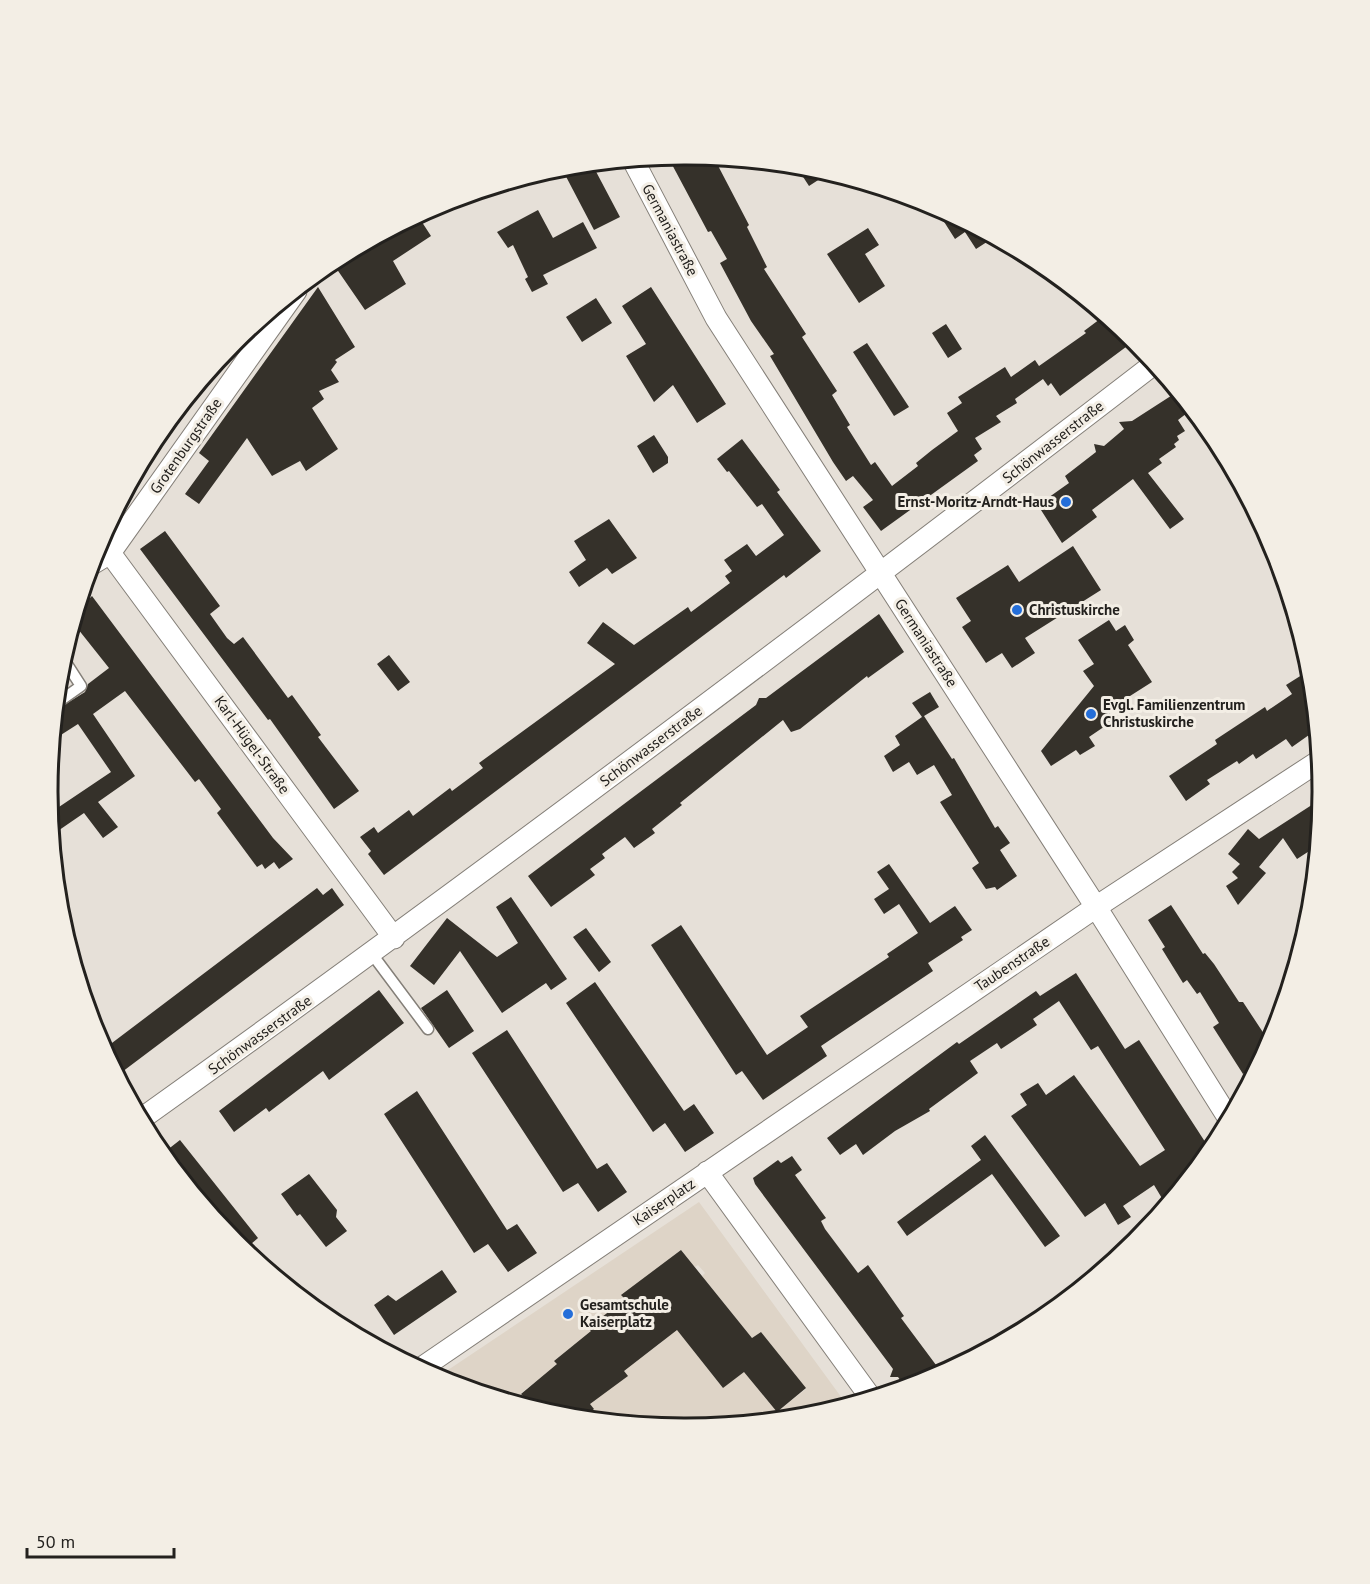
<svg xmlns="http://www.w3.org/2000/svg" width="1370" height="1584" font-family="'PT Sans',sans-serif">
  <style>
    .built { fill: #ded4c7 }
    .building { fill: #35312a }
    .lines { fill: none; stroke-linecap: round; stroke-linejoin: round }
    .service-casing { stroke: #847f78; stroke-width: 13 }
    .minor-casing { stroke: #847f78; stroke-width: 23 }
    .service { stroke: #fff; stroke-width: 10 }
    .minor { stroke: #fff; stroke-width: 21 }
    .poi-dot { fill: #246ed9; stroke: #f3eee5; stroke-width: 2 }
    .labels { text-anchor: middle; stroke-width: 6; stroke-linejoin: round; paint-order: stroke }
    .street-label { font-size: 15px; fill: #23211e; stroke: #f3eee5 }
    .poi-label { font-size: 15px; font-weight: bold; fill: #23211e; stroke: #f3eee5; text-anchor: start }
    .rim { fill: none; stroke: #23211e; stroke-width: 3 }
  </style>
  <rect width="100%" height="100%" fill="#e6e0d8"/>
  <!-- built -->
  <path class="built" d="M699,1202l148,203 -38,12 -124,12 -103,-10 3,-21 51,-48 6,7 19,-14 10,-21 52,66 23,-21 7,16 24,29 29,-23 -45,-57 -9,6 -50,-62 3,-3 -7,-8 -3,2 -14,-17 -59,45 5,7 -39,25 6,8 -21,11 -18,14 5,8 -21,11 -18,14 6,8 -6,4 -85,-27z"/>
  <!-- building -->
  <path class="building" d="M685,155l29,3 35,67 -2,2 20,40 -3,2 42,65 -4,3 35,54 -5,4 18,30 -3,2 24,38 4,-3 17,24 26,-20 -2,-3 16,-13 26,-19 -11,-18 15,-10 -4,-6 47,-30 6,10 24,-17 4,6 47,-33 -2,-2 20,-15 30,25 -74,55 -9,-13 -3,3 -5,-7 -28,20 2,4 -21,13 5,6 -26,16 7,11 -8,6 4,6 -97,70 -18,-24 10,-7 -20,-24 -7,5 -13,-19 -63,-106 4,-2 -23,-33 -31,-58 7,-4 -16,-28 -3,1 -40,-75z
    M592,164l28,53 -26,13 -33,-63z
    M796,166l14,1 19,6 -20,13z
    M934,206l26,14 33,18 -17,11 -11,-17 -10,7z
    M538,210l15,28 30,-16 14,26 -54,27 5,9 -16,8 -7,-13 3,-2 -15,-32 -5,3 -11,-16z
    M418,216l13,20 -38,25 13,23 -41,26 -31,-45 5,-7z
    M868,228l11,17 -14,9 20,32 -26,17 -32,-49z
    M318,287l37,60 -20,13 2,2 -6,8 8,12 -20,9 5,8 -12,9 26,41 -32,22 -6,-10 -28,15 -25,-38 -48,66 -14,-10 24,-33 -10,-8z
    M651,287l75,117 -29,19 -24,-38 -19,17 -28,-46 20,-12 -24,-38z
    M596,298l16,25 -30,19 -16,-25z
    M946,324l16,25 -14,9 -16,-25z
    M867,343l42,64 -15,9 -41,-64z
    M1177,392l14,18 -13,10 7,11 -8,5 2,4 -5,4 2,3 -17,12 3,4 -14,10 36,46 -14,10 -37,-50 -41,31 5,7 -35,26 -21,-33 7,-6 -3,-4 24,-17 -4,-7 31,-24 -2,-8 10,2 20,-17 -5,-7 13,-1z
    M654,435l14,22v6l-15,10 -16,-27z
    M742,439l38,51 -3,2 44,59 -35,27 -2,-3 -400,300 -16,-21 3,-3 -11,-14 14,-10 4,6 31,-23 4,6 37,-28 2,3 31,-23 -4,-5 136,-99 -28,-21 16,-21 31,23 54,-38 3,5 39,-29 -5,-7 7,-5 -8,-11 23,-16 9,12 28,-21 -22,-31 -5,3 -28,-36 -2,1 -10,-13z
    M609,519l28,39 -25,16 -5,-6 -28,19 -10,-15 17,-12 -12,-19z
    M165,531l55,75 -10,8 17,24 7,6 9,-7 45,61 4,-3 29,40 -3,2 41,54 -25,18 -64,-90 -2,1 -128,-171z
    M1073,546l28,44 -76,48 10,15 -23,15 -10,-15 -16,10 -24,-36 9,-6 -15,-23 52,-33 11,17z
    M84,590l6,8 2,-2 181,242 20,21 -14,10 -5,-7 -9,7 -3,-5 -5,3 -40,-54 4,-4 -22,-30 -4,3 -70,-91 -32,23 42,62 -37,26 20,25 -15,11 -19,-25 -32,22 -2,-22 61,-41 -33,-48 -25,16 3,-30 29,-18 3,-8 21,-16 -35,-44z
    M879,614l25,38 -36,26 -1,-2 -67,53 -9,3 -8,-12 -103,83 2,2 -30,24 3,4 -21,15 -9,-11 -23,17 3,4 -15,11 5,6 -44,32 -23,-31 228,-171 3,-7h7z
    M1109,620l7,11 9,-6 9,15 -6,5 24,37 -44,28 6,10 -25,17 6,9 -15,9 -4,-5 -25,16 -10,-15 53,-65 -11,-15 11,-7 -16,-24z
    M389,655l21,27 -12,9 -21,-27z
    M1305,673l6,9 5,48 -24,17 -6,-8 -30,20 -3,-5 -14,10 -2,-3 -30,19 3,4 -24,17 -17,-25 48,-32 -2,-4 50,-33 2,4 25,-17 -6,-9z
    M930,692l9,15 -15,9 28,43 2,-1 41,70 3,-2 12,17 -10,7 17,26 -20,14 -2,-3 -9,2 -14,-21 7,-5 -39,-61 12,-7 -18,-30 -17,10 -8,-13 -16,10 -9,-16 16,-11 -5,-9 27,-19 -10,-14z
    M1321,799l-4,47 -20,13 -14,-21 -24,29 7,6 -28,32 -12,-19 12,-8 -6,-6 8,-8 -12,-10 20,-25 11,10z
    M889,864l41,59 25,-17 17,24 -11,7 2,3 -35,23 5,8 -112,75 6,10 -64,44 -21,-29 -6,4 -85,-130 30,-20 86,130 41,-28 -8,-11 89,-59 -2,-3 31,-21 -19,-29 -15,10 -10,-15 15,-10 -12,-17z
    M317,888l6,7 9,-7 12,17 -226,170 -14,-26z
    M511,897l56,82 -16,11 -5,-7 -44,30 -42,-62 -26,34 -24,-19 37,-48 50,39 21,-14 -22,-36z
    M1171,905l32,49 2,-1 9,11 25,38h4l27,41 -12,22 -15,9 -30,-47 6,-4 -19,-31 -3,2 -10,-14 -4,3 -21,-34 3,-2 -17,-27z
    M586,928l25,34 -12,10 -26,-35z
    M1076,973l49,76 14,-9 72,111 -45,54 -12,-20 -31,21 8,11 -13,8 -13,-22 -20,14 -74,-101 16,-11 -7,-11 18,-11 8,12 28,-20 66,91 25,-16 -67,-104 -7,4 -32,-49 -26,18 4,6 -36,24 -4,-6 -27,18 8,12 -49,36 1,2 -35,20 -32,24 -7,-11 -16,11 -13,-17 130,-96 2,2 77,-53 4,5z
    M595,982l89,129 10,-7 20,29 -29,19 -20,-29 -12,9 -87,-129z
    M379,990l25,33 -75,57 -6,-9 -54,41 -3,-4 -32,24 -15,-21z
    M447,990l27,41 -25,17 -28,-40z
    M507,1030l90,139 10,-6 20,29 -29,20 -20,-29 -15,9 -91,-139z
    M417,1091l90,139 10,-6 20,29 -29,19 -20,-28 -14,9 -90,-139z
    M985,1135l75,101 -15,11 -53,-73 -85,62 -10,-14 84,-62 -10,-14z
    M180,1140l78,98 -14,12 -10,-8 -72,-88z
    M792,1156l10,14 -7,5 31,43 -5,3 4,8 33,44 10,-8 36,51 -3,2 41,55 -36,15 -8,-11h-8l3,-8 -138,-185 -2,-6 25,-18 3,3z
    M309,1174l28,36 -1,7 11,14 -21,16 -26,-33 -3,2 -16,-22z
    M681,1250l71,88 9,-6 45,56 -29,24 -33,-40 -21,16 -46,-58 -53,41 4,5 -38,28 4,5 -12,10 -22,-2 -44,-14 8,-6 -3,-3 36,-30 -3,-3 37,-30 -3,-3 37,-29 -4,-4z
    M442,1270l15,22 -63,43 -20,-30 14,-10 8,6z"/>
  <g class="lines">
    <defs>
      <path id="service" d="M57,703l24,-17 -18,-28
        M372,954l56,75"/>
      <path id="minor" d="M633,160l83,158 380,589 133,212
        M110,553l284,385
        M92,564l18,-11 186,-262
        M141,1119c343,-245 679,-498 1013,-755
        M707,1172l164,226
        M420,1369l676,-462 223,-146"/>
    </defs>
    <!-- service casing -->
    <use href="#service" class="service-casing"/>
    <!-- minor casing -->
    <use href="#minor" class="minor-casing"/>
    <!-- service -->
    <use href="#service" class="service"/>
    <!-- minor -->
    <use href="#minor" class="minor"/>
  </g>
  <!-- markers -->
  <g class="poi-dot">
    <circle cx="1066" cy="502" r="6"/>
    <circle cx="1017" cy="610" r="6"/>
    <circle cx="1091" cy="714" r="6"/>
    <circle cx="568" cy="1314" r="6"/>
  </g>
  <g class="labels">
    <!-- street labels -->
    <g class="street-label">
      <text transform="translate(670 230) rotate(62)" y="5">Germaniastraße</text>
      <text transform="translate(1053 442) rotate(-38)" y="5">Schönwasserstraße</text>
      <text transform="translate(186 446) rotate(-55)" y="5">Grotenburgstraße</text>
      <text transform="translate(926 643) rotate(57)" y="5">Germaniastraße</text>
      <text transform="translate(252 745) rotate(54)" y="5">Karl-Hügel-Straße</text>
      <text transform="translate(651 746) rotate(-37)" y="5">Schönwasserstraße</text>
      <text transform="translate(1012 964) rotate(-34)" y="5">Taubenstraße</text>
      <text transform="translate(260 1035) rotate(-36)" y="5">Schönwasserstraße</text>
      <text transform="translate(664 1202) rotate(-34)" y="5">Kaiserplatz</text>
    </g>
    <!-- poi labels -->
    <g class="poi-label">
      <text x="1054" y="507" text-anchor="end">Ernst-Moritz-Arndt-Haus</text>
      <text x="1029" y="615">Christuskirche</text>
      <text x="1103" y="710">Evgl. Familienzentrum<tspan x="1103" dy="17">Christuskirche</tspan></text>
      <text x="580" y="1310">Gesamtschule<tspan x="580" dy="17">Kaiserplatz</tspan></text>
    </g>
  </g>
  <!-- crop -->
  <path d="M0 0H1370V1584H0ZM684 165H686A626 626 0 0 1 1312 791V792A626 626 0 0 1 686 1418H684A626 626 0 0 1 58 792V791A626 626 0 0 1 684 165Z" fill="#f3eee5" fill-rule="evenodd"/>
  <path class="rim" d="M684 165H686A626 626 0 0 1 1312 791V792A626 626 0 0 1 686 1418H684A626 626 0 0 1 58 792V791A626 626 0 0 1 684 165Z"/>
  <!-- scale -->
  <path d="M27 1548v9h147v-9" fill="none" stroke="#23211e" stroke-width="3"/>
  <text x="36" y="1548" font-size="18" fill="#23211e" stroke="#f3eee5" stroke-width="4.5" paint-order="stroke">50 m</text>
</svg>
